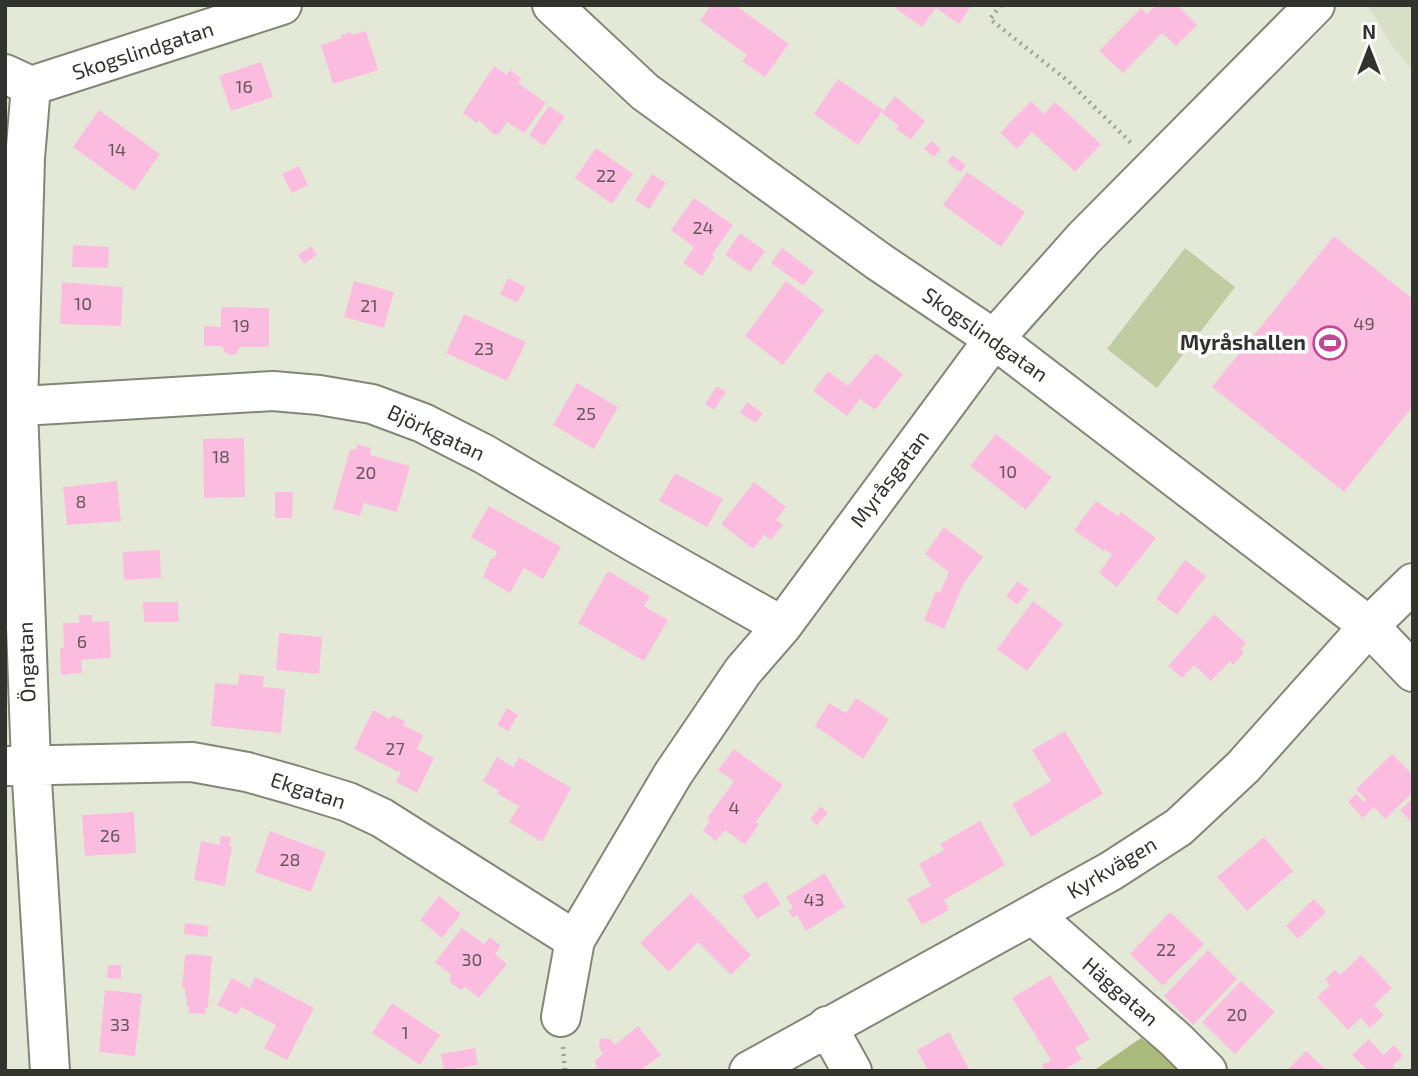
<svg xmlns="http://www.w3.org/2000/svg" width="1418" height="1076" font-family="'Exo 2',sans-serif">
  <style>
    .built { fill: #d8dfc6 }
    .green { fill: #c1cca2 }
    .forest { fill: #aaba7a }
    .building { fill: #fcbce0 }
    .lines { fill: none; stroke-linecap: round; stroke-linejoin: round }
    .minor-casing { stroke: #828676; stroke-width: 42 }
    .path { stroke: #9da193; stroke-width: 4.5; stroke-dasharray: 2 5; stroke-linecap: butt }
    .minor { stroke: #fff; stroke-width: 38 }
    .labels { text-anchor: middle; stroke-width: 7; stroke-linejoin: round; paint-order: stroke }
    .number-label { font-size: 18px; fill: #645559 }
    .street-label { font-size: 21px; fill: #31332c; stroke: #fff }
    .poi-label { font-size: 21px; font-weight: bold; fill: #31332c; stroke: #fff; text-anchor: end }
  </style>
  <rect width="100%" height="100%" fill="#e4e9d7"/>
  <!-- built -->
  <path class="built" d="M1367,5h46v66l-21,-25z"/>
  <!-- green -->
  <path class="green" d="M1185,248l50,39 -78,101 -50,-39z"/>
  <!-- forest -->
  <path class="forest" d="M1141,1038l42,33h-90z"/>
  <!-- building -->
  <path class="building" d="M711,5h24l54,39 -24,33 -23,-16 5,-6 -47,-34z
    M897,5h75l-13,19 -23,-16 -14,19 -27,-19z
    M1156,5h21l20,20 -21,21 -14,-13 -39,40 -24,-22 42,-43 6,6z
    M366,31l12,39 -45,14 -12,-39 21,-7 -1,-3 10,-3 1,3z
    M261,62l12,35 -42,14 -12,-35z
    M494,66l13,9 3,-5 12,9 -4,4 28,20 -22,30 -17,-11 -8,12 -5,1 -15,-15 -2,3 -14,-10z
    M838,79l45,31 -25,35 -44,-31z
    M895,96l30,25 -14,19 -15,-11 3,-3 -17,-13z
    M1031,101l13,13 11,-12 46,42 -26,28 -43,-40 -15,17 -17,-16z
    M549,106l16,11 -21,29 -15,-11z
    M99,110l61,44 -26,37 -61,-44z
    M931,141l10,8 -7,8 -10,-8z
    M596,148l37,26 -21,30 -37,-26z
    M952,155l14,10 -5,8 -14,-11z
    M299,166l9,19 -16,8 -10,-19z
    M967,172l58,40 -24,35 -58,-42z
    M652,174l14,9 -17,26 -14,-9z
    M694,198l39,27 -21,30 3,2 -13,19 -19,-13 11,-16 -23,-17z
    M740,233l25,18 -15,21 -25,-17z
    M1334,236l79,63v107l-69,86 -132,-105z
    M73,245l36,2 -1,21 -36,-1z
    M311,246l6,9 -13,9 -6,-9z
    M782,248l32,24 -11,14 -32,-23z
    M508,278l18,9 -9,16 -17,-9z
    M354,281l40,11 -10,36 -40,-11z
    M786,281l38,29 -41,55 -38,-29z
    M62,282l61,5 -2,39 -61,-2z
    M221,307l48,1v39h-29l-4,7 -7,1 -5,-4 -2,-5h-18v-20l17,1z
    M464,314l62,28 -19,39 -61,-28z
    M876,353l27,21 -28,36 -15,-11 -13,17 -34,-25 15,-20 20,15z
    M577,383l41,24 -24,42 -41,-24z
    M717,386l9,6 -12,18 -9,-6z
    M747,402l16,11 -7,10 -16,-10z
    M996,434l56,43 -26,33 -56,-44z
    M244,438l1,59 -41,1 -1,-59z
    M357,444l14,4 -1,7 40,11 -13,46 -33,-9 -4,13 -27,-7 17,-60 6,1z
    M675,473l48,26 -16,28 -48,-26z
    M117,481l4,40 -54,4 -4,-38z
    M754,482l32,25 -10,13 7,5 -12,15 -7,-5 -11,14 -32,-25z
    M275,492h18l-1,26h-17z
    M1096,501l22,15 3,-4 35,26 -39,49 -18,-14 13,-18 -8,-6 -1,2 -29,-21z
    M489,506l72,41 -18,32 -19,-11 -14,25 -27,-16 8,-19 3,1 3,-7 -26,-15z
    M944,527l39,30 -19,26 -20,46 -20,-9 12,-29 4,2 9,-21 -24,-18z
    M160,550l1,28 -37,2 -1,-28z
    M1185,560l21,16 -29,39 -21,-16z
    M608,571l42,25 -6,10 24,14 -24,41 -66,-38z
    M1018,581l11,9 -12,15 -11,-9z
    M1033,601l30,23 -36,47 -30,-22z
    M143,602h35l1,20h-35z
    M1214,614l32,29 -5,6 3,4 -11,12 -3,-4 -19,20 -17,-16 -12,13 -14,-12z
    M79,615h13v7l17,-1 2,37 -30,2 1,13 -21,2 -1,-27h4l-1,-25h16z
    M279,633l43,4 -3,37 -43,-4z
    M239,674l25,2 -1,11 22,2 -4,44 -70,-7 4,-43 23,2z
    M856,698l33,21 -26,40 -48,-33 14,-23 17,10z
    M507,708l11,7 -10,16 -11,-6z
    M373,710l17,9 2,-4 13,6 -2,4 20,10 -6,14 17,9 -17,35 -21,-11 5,-11 -2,-1 -1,2 -44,-23z
    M1065,731l38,63 -72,43 -19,-33 39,-23 -19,-31z
    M734,749l49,36 -27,37 3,2 -14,21 -20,-15 -9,11 -13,-10 7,-11 -3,-2 27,-37 -16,-11z
    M1392,754l21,21v17l-28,27 -11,-12 -11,11 -15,-16 8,-8 8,8 2,-3 -10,-10z
    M497,757l16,10 6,-10 52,31 -29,54 -33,-20 10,-16 -22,-12 2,-3 -16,-10z
    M1413,798v26l-13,-14z
    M821,806l7,7 -11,12 -7,-6z
    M134,812l2,41 -51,3 -3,-41z
    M980,821l25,44 -61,35 5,10 -27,15 -15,-26 24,-13 -12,-22 25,-14 -4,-6z
    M270,831l56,21 -15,40 -56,-20z
    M221,836l10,1 -2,9h3l-7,40 -31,-6 7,-39 18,4z
    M1264,837l29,34 -46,40 -30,-34z
    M825,873l20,34 -39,24 -9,-16 -4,3 -5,-7 5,-3 -7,-11z
    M766,881l15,23 -24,15 -15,-23z
    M691,893l60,62 -20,20 -33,-33 -29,30 -29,-29z
    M439,896l22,18 -19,24 -22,-18z
    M1314,899l12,13 -28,27 -12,-13z
    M1170,912l34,32 -41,42 -33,-32z
    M185,923l24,3 -2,11 -23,-3z
    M462,928l22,16 6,-7 11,9 -6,8 12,10 -28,34 -14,-11 -5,3 -11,-9 2,-6 -16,-13z
    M1208,950l29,29 -44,46 -29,-29z
    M190,954l22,2 -4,52h-2l-1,6 -17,-1 1,-7h-3l1,-10h-2v-8h-3l3,-33z
    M1361,955l31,33 -18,17 10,10 -14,13 -9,-10 -13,12 -31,-33 13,-12 -5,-6 10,-9 5,5z
    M108,965h13v14l-14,-1z
    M1050,975l40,64 -15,9 7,11 -19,12h-17l-4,-6 9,-5 -39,-62z
    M255,977l59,31 -27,52 -23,-12 12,-23 -35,-18 -4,8 -20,-10 15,-27 18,10z
    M1241,981l34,31 -40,42 -33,-32z
    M105,990l37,4 -7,62 -36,-4z
    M392,1003l48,32 -20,30 -48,-32z
    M638,1026l23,29 -21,16 -43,-2 -2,-8 8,-7 -4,-6 1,-10 10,1 5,6z
    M949,1032l21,39h-42l-11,-21z
    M1369,1039l14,16 11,-10 9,11 -10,9 2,2 -4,4h-23l-16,-16z
    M475,1048l3,17 -34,6 -3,-17z
    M1306,1051l21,20h-41z"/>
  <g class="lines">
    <defs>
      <path id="minor" d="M552,5l93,87 233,169 116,78 375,287 44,46
        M5,74l26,12 251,-81
        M31,86l-6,72 -7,249 13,357 19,307
        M5,407l268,-16 46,4 53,9 51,19 61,31 153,90 145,82
        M5,766l187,-4 55,10 46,13 55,17 34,16 193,122
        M1033,915l143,125 31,31
        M561,1017l14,-77 98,-166 70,-103 39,-45 212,-287 90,-101 231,-233
        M827,1026l25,45
        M749,1071l362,-200 68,-44 64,-60 126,-141 44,-43"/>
    </defs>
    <!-- minor casing -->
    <use href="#minor" class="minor-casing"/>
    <!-- path -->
    <path class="path" d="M1001,5l-11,14 78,62 63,62
      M563,1047l2,24"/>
    <!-- minor -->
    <use href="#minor" class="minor"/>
  </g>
  <!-- icons -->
  <defs>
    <symbol id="stadium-ring" viewBox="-11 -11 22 22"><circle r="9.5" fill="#fff" stroke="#c34797" stroke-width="1.5"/><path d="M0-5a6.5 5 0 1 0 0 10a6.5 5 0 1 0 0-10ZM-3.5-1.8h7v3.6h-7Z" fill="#c34797"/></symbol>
  </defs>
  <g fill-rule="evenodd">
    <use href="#stadium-ring" x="1311" y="324" width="38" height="38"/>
  </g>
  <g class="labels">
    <!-- number labels -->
    <g class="number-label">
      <text x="244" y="93">16</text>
      <text x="117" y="156">14</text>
      <text x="606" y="182">22</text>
      <text x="703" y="234">24</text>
      <text x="83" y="310">10</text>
      <text x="369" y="312">21</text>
      <text x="1364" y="330">49</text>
      <text x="241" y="332">19</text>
      <text x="484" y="355">23</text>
      <text x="586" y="420">25</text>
      <text x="221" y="463">18</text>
      <text x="1008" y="478">10</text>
      <text x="366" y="479">20</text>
      <text x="81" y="508">8</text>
      <text x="82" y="648">6</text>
      <text x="395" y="755">27</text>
      <text x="734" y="814">4</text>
      <text x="110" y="842">26</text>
      <text x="290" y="866">28</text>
      <text x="814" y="906">43</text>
      <text x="1166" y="956">22</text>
      <text x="472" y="966">30</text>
      <text x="1237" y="1021">20</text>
      <text x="120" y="1031">33</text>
      <text x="405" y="1039">1</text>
    </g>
    <!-- street labels -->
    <g class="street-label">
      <text transform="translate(143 51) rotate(-18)" y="7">Skogslindgatan</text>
      <text transform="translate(985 335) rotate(35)" y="7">Skogslindgatan</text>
      <text transform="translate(436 433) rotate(25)" y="7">Björkgatan</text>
      <text transform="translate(890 479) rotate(-53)" y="7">Myråsgatan</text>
      <text transform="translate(27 662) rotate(-92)" y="7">Öngatan</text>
      <text transform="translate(308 791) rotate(18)" y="7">Ekgatan</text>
      <text transform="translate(1112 868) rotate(-31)" y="7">Kyrkvägen</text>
      <text transform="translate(1120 992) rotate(41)" y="7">Häggatan</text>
    </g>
    <!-- poi labels -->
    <g class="poi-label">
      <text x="1306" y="350">Myråshallen</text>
    </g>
  </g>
  <!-- border -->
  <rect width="1418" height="1076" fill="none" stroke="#31332c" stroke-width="14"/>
  <!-- north arrow -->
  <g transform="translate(1369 49)" stroke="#ffffff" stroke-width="5" paint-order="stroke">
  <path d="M0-5L12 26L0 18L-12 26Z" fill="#31332c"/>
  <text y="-10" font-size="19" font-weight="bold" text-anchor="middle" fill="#31332c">N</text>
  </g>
</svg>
